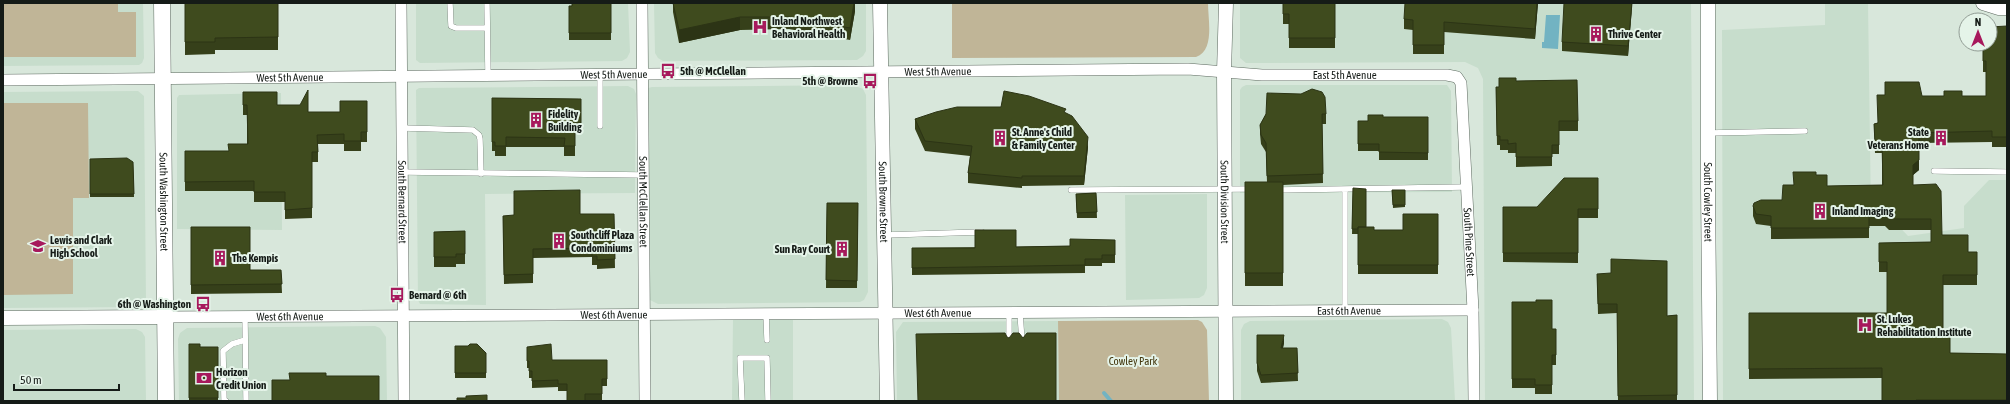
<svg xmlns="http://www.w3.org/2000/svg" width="2010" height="404" font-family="'Asap Condensed',sans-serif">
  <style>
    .built { fill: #c7ddcc }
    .green { fill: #c0b597 }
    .water { fill: #72b3c2 }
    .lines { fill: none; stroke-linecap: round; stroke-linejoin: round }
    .stream { stroke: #72b3c2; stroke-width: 4 }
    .service-casing { stroke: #5c695f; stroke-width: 6 }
    .minor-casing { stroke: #5c695f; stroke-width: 12 }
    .tertiary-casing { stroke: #5c695f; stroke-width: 15 }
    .secondary-casing { stroke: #5c695f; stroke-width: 17 }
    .service { stroke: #fff; stroke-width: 5.5 }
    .minor { stroke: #fff; stroke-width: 11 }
    .tertiary { stroke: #fff; stroke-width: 14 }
    .secondary { stroke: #fff; stroke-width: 16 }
    .wall { fill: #36401a }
    .shaded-wall { fill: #2c3415 }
    .building { fill: #3f4b1e; stroke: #2c3415 }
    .labels { text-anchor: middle; stroke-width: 4; stroke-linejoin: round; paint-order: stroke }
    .poi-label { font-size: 11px; font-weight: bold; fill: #151b17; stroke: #e5f4e9; text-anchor: start }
    .street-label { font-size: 11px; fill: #151b17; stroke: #e5f4e9 }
    .park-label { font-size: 11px; fill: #42350c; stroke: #e5f4e9 }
  </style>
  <rect width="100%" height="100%" fill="#d8e7db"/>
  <!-- built -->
  <path class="built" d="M3,3h140l1,55 -2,5 -3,2 -136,1z
    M416,3h212l2,49 -3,6 -5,3 -202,2 -4,-3z
    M654,3h212v48l-3,5 -6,4 -194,1 -5,-3 -3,-5z
    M1240,3h451l3,398h-209l-2,-322 -5,-11 -13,-6 -219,1 -6,-5z
    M1825,3h43l3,212h17l20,21 56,-8v-22l25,-26h18v221h-284l-1,-371 103,-5z
    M853,85l10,4 3,6 2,197 -4,8 -4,2 -202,2 -8,-4 -1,-4 -2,-204 1,-4 4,-1z
    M1246,85h201l4,6 1,101 -212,1v-103l2,-3z
    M628,86l6,3 2,5 -1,99 -150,1 1,111 -66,-1 -2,-4 -2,-210 3,-2z
    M138,91l6,5 2,205 -3,3 -4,3 -136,1v-216z
    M281,93l1,137 -105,-1v-131l2,-3z
    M1207,194v94l-3,7 -5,3 -73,2 -1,-105z
    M1442,319l6,3 3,6 4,73h-214v-71l3,-6 6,-3z
    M733,320h60v81h-61z
    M1058,321l1,80h-162l-1,-69 7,-10z
    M375,326l5,2 6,9 1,64h-208l-1,-62 2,-6 7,-5z
    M136,329l6,3 3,5 1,64h-143v-71z"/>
  <!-- green -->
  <path class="green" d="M3,3h115v9h18v45h-133z
    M952,3h256c0,17 7,47 -12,54l-244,1z
    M3,103h85l1,95h-16v96l-70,1z
    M1198,320l4,2 5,8 2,71h-150l-1,-80z"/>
  <!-- water -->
  <path class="water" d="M1546,15h14l-2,34 -16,-1v-6h2z"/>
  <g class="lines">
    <!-- stream -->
    <path class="stream" d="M1104,393l7,8"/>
    <defs>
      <path id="service" d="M450,3l1,23 5,2h31
        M487,3l1,73
        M600,126v-52
        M402,128l71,2 6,5 1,4 1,35
        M1708,133l97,-2
        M1934,171l73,1
        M402,172l242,3
        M1071,190l181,-1
        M1277,190l190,-3
        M1345,190v121
        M885,235l97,-3
        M1009,312v32
        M1020,312l2,30
        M766,313l1,27
        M245,316l1,85
        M226,401l-2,-1 -1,-49 9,-7 13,-4
        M742,401l-2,-43h27l1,43"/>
      <g id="minor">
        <path id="s1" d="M401,3l3,398"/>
        <path id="s2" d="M642,3l3,398"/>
        <path id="s3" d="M3,80l1185,-11 74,6h185l10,2 4,6 12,227 1,91"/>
        <path id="s4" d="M165,317l1308,-7"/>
      </g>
      <g id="tertiary">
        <path id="s5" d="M880,3l7,398"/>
        <path id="s6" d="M1226,3l-2,69 2,329"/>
        <path id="s7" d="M1708,3v185l2,213"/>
        <path d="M1983,3l16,5h8"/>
        <path d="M3,318l162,-1"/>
      </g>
      <g id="secondary">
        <path id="s8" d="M162,3l4,398"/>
      </g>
    </defs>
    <!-- service casing -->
    <use href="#service" class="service-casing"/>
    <!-- minor casing -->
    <use href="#minor" class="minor-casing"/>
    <!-- tertiary casing -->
    <use href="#tertiary" class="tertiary-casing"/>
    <!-- secondary casing -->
    <use href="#secondary" class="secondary-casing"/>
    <!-- service -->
    <use href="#service" class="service"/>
    <!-- minor -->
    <use href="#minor" class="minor"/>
    <!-- tertiary -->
    <use href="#tertiary" class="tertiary"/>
    <!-- secondary -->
    <use href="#secondary" class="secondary"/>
  </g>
  <!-- wall -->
  <path class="wall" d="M185,3h93v47h-63v4l-30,1z
    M611,3v37h-42v-34z
    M673,3h182v8l-5,29 -61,-11 -49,1 -61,13 -6,-31z
    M1283,3h52v45h-46v-24h-6z
    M1538,3l-3,36 -91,-7v22h-31v-24l-9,-1v-10z
    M1632,3l-4,53 -66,-5v-9z
    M2007,26v121h-15v-5l-73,1v27l-6,5v10l29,50 26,17h9v33h-34v47l7,21 57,1v47h-125v-23l-133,1v-66h138v-41h-8v-29l52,-1v-12h-42l-4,-4h-16v12l-98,1v-13l-15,-2 -3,-8v-10l29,-6 11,-15 23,-10 11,11 55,-1v-32h-7l-1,-29 3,-1 45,-27h64v-24h-3v-28h7z
    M1516,81l62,40v10h-19v23h-7v12l-36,1v-14h-8v-3h-8v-5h-3l-1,-58h3z
    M243,92l34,13 31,7h32l27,-11v41h-6v9h-17v-7h-26v18h-6v56l-27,1v-17h-31v-11h-69v-40h43l19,-7v-29h-4z
    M492,98l89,1v34h-6v23h-11v-9h-58v9h-11v-5h-3z
    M1066,113l22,34 -4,38 -62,1v2l-54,-5v-10l2,-17 -45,-5 -10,-22v-10z
    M1266,114h60v10h-4l1,59 -40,2v101h-38v-104h22l-1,-30 -5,-8 -1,-10v-9z
    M1383,117h45v43h-49v-9h-21v-30h10z
    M90,159l43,3 1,35h-44z
    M1598,178v40h-20v45l-75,-1v-55h34z
    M1353,188l13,39 8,3h29l35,-16v60h-80v-40h-6z
    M1392,190h13v17l-12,1z
    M1096,193l1,25h-20l-1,-24z
    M827,203h31l-1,85h-31z
    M614,214l1,54 -18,1v-4h-5v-8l-59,1v25l-29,1 -1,-68z
    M191,227l59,43h31l1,23 -91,1z
    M465,231v33h-9v3h-22v-35z
    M1115,240v23h-13v3h-17v7l-173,2v-27l158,-2z
    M1597,274l70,42 10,-1v86h-59l-1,-88 -19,1z
    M1512,302l40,27 4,9v27h-4v29h-17v-6h-23z
    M1257,335l27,8 -1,5h14l1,33 -37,2 -4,-12z
    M189,344l11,3h18v54h-29z
    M455,346l31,7v25h-31z
    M527,347l25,13h55v26h-5v15h-35v-10h-9v-4l-26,1v-10h-3v-10h-2z"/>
  <!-- shaded-wall -->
  <path class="shaded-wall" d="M854,3h1v8l-5,29v-12z
    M1537,3h1l-3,36v-10z
    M1632,3v5l-4,48v-10z
    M740,17v13l-61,13v-13z
    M1088,137v10l-4,38v-9z
    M1919,160v10l-6,5v-10z
    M1284,335v8l-3,13v-8z"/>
  <!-- building -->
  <path class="building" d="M185,3h93v34l-63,1v4h-30z
    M572,3h39v30h-42v-27h3z
    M673,3h181l-4,25 -61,-11h-49l-61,13z
    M1283,3h52v35h-46v-24h-6z
    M1405,3h132l-2,26 -91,-7v23h-31v-25l-9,-1z
    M1564,3h68l-4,43 -66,-4z
    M2007,26v111h-15v-6l-73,2v27l-6,5v20l23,-1 5,7 1,44h26v17h9v23h-34v57h7v21l57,1v46h-91v1h-34v-33l-133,1v-56h138v-51h-8v-19l52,-1v-23h-42l-4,-4 -16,1v12h-98v-12l-15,-2 -3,-8 1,-3 7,-3h21l1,-15h11l-1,-13h23v3h11v11l56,-1 -1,-42h-7l-1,-19 4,-1 -1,-28h8v-13h34l3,14h22v-5h18v5h24v-35h-3v-17h7v-17z
    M1499,78h17v3l61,-1 1,41h-19v24h-7v12h-36v-14l-8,1v-4h-8v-4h-3l-1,-49h3z
    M1312,89l10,3 3,5 1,17h-4l1,60 -56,2 -1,-33 -5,-8 -1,-10 6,-11 1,-21 34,1z
    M308,90v22h32v-11h27v31h-6v9h-17v-7l-27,1 1,17h-6v56l-27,2v-18h-31v-11l-69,1v-31h44l-1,-7h20l-1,-39h-4v-13h34v13h23z
    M1004,91l25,5 37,13 -2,3 8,4 16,21 -4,39h-62v2l-54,-5 4,-27 -47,-5 -10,-22 21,-7 21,-5h44z
    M492,98l89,1v24h-6v23h-11l1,-8 -59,-1v9h-11v-4h-3z
    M1368,115h15v2h45v36l-49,-1v-8h-21v-23h10z
    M127,158l6,4 1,32h-44v-35z
    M1564,178h34v31h-20v44h-75v-46h34z
    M1245,182h38v91h-38z
    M1353,188l13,1v38h-8v2h-6z
    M580,190v24h34l1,45 -18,1v-4h-5v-8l-59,1v25l-29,1 -1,-59 11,-1v-24z
    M1392,190h13v15h-12z
    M1096,193l1,19 -20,1 -1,-19z
    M827,203h31l-1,78 -31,-1z
    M1403,214h35v51h-80v-38h16v3h29z
    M191,227h59v43h31l1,14 -91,1z
    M975,230h41v17l54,-1v-7l45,1v15h-13v4h-17v6l-173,3v-20h63z
    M465,231v23h-9v3h-22v-25z
    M1611,259l56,2v55l10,-1v80l-59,1 -1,-92h-19l-1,-30 14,-1z
    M1536,300h16v29h4v26h-4v30h-17v-6h-23v-77h24z
    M1005,333l2,4 2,1 4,-5h6l4,5 4,-5h29v68h-138l-2,-67z
    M1257,335h27l-3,13h16l1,25 -37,2 -4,-12z
    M189,344h11v3h18v51h-29z
    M470,344h7l9,9v20h-31v-27h13z
    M551,344l1,16h55v19h-5v15h-17v7h-18v-17h-9v-4l-26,1v-10h-3v-10h-2v-14z
    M289,373h37v3h53v25h-107v-21h18z
    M487,395v6h-30v-3h9v-2z"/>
  <!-- icons -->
  <defs>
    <symbol id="hospital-bare" viewBox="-9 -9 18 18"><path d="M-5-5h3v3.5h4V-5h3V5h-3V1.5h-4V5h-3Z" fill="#a7195c" stroke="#e5f4e9" stroke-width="2.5" paint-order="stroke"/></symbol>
    <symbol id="building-bare" viewBox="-9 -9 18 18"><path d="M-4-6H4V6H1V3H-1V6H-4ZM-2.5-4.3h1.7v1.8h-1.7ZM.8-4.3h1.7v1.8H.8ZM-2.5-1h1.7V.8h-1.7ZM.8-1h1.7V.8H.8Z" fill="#a7195c" stroke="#e5f4e9" stroke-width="2.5" paint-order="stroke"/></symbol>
    <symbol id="bus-bare" viewBox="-9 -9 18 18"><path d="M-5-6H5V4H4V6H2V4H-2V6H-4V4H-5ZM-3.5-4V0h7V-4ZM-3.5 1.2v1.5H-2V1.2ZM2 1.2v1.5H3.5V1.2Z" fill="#a7195c" stroke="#e5f4e9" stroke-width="2.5" paint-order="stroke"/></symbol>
    <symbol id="school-bare" viewBox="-9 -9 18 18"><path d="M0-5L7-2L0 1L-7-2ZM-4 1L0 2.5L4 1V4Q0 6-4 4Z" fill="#a7195c" stroke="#e5f4e9" stroke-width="2.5" paint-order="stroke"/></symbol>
    <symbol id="bank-bare" viewBox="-9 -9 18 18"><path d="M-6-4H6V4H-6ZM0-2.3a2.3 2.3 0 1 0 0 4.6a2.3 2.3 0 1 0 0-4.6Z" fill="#a7195c" stroke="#e5f4e9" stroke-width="2.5" paint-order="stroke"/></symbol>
  </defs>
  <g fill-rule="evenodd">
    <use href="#hospital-bare" x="749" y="16" width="22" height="22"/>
    <use href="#building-bare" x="1585" y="23" width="22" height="22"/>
    <use href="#bus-bare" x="657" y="60" width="22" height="22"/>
    <use href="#bus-bare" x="859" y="70" width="22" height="22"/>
    <use href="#building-bare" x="525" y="109" width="22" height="22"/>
    <use href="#building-bare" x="989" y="127" width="22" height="22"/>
    <use href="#building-bare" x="1930" y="127" width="22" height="22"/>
    <use href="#building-bare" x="1809" y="200" width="22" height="22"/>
    <use href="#building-bare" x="548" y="230" width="22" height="22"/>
    <use href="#school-bare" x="27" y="235" width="22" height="22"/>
    <use href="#building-bare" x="831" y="238" width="22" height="22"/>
    <use href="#building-bare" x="209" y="247" width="22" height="22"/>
    <use href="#bus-bare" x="386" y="284" width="22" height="22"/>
    <use href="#bus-bare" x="192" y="293" width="22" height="22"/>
    <use href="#hospital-bare" x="1854" y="314" width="22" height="22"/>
    <use href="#bank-bare" x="193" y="367" width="22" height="22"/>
  </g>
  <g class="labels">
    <!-- poi labels -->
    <g class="poi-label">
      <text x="772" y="25">Inland Northwest<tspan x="772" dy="13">Behavioral Health</tspan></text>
      <text x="1608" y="38">Thrive Center</text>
      <text x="680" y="75">5th @ McClellan</text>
      <text x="858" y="85" text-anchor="end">5th @ Browne</text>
      <text x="548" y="118">Fidelity<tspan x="548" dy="13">Building</tspan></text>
      <text x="1012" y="136">St. Anne's Child<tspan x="1012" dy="13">&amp; Family Center</tspan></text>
      <text x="1929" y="136" text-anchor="end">State<tspan x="1929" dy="13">Veterans Home</tspan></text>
      <text x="1832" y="215">Inland Imaging</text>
      <text x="571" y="239">Southcliff Plaza<tspan x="571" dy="13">Condominiums</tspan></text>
      <text x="50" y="244">Lewis and Clark<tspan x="50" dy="13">High School</tspan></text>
      <text x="830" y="253" text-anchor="end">Sun Ray Court</text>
      <text x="232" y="262">The Kempis</text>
      <text x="409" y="299">Bernard @ 6th</text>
      <text x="191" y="308" text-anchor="end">6th @ Washington</text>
      <text x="1877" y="323">St. Lukes<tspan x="1877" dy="13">Rehabilitation Institute</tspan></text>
      <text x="216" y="376">Horizon<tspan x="216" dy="13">Credit Union</tspan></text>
    </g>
    <!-- street labels -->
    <g class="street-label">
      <text dy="4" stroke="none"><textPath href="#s3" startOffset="935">West 5th Avenue</textPath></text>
      <text dy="4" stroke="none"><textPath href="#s3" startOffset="611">West 5th Avenue</textPath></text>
      <text dy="4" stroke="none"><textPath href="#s3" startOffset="1342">East 5th Avenue</textPath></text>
      <text dy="4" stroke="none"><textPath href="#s3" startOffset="287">West 5th Avenue</textPath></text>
      <text dy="4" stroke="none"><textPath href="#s8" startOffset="199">South Washington Street</textPath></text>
      <text dy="4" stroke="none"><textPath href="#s1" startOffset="199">South Bernard Street</textPath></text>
      <text dy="4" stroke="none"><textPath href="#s2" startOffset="199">South McClellan Street</textPath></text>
      <text dy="4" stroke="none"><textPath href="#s5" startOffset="199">South Browne Street</textPath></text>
      <text dy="4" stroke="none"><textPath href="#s6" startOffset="199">South Division Street</textPath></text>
      <text dy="4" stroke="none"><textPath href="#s7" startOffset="199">South Cowley Street</textPath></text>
      <text dy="4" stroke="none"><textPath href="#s3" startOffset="1621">South Pine Street</textPath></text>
      <text dy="4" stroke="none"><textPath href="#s4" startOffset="1184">East 6th Avenue</textPath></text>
      <text dy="4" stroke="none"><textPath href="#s4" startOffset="773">West 6th Avenue</textPath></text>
      <text dy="4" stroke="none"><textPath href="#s4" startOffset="449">West 6th Avenue</textPath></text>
      <text dy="4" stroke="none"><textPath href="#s4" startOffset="125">West 6th Avenue</textPath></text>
    </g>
    <!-- park labels -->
    <g class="park-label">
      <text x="1133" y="365">Cowley Park</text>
    </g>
  </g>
  <!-- border -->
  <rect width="2010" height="404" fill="none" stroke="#151b17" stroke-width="8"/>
  <!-- north arrow -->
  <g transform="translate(1978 32)"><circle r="19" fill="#e5f4e9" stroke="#929d95"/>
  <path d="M0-3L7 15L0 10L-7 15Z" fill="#a7195c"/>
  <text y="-6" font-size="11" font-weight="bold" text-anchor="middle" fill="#151b17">N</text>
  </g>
  <!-- scale -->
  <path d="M14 384v6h105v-6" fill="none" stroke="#151b17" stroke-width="2"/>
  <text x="20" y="384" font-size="12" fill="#151b17" stroke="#e5f4e9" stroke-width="3" paint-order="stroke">50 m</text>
</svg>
